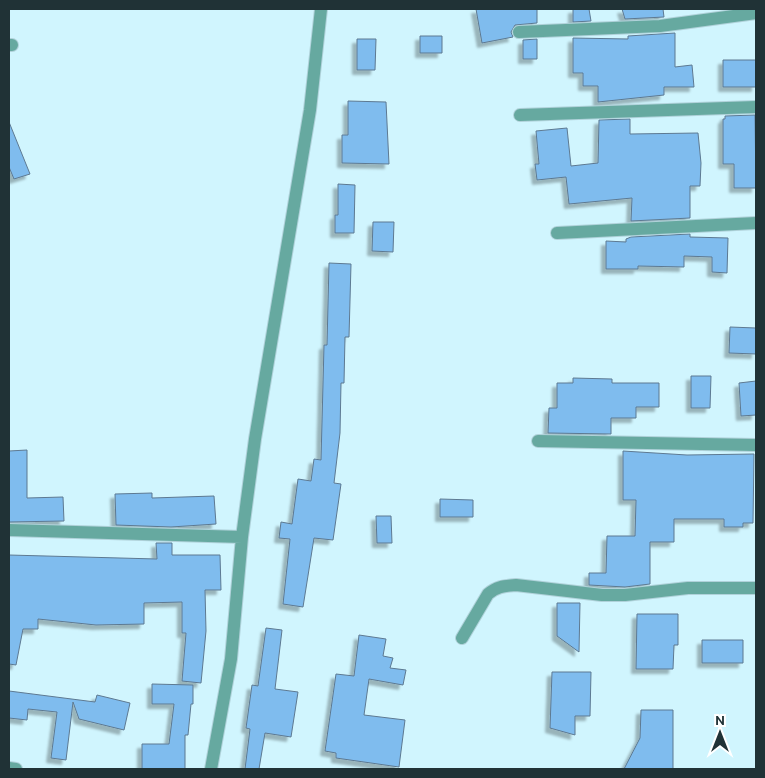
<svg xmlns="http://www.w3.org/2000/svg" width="765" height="778" font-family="Overpass,sans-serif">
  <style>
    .building { fill: #7fbcee; stroke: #5d7991; filter: url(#shadow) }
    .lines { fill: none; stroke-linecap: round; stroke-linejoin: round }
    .minor-casing { stroke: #b0d2da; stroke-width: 14 }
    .minor { stroke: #66a9a0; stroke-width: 12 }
  </style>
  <defs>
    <filter id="shadow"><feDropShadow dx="-4.5" dy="4.5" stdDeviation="1" flood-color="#0004"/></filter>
  </defs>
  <rect width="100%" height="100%" fill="#d0f5fe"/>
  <!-- building -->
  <path class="building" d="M476,9h61v14l-22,2 -4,7 2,5 -31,6z
    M573,9h16l2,12 -18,1z
    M622,9h41l1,8 -39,2z
    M675,33v34l17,-2 2,22h-30v8l-66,7v-16h-15v-13h-10v-35l55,1v-3z
    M420,36h22v17h-22z
    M357,39h19l-1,31h-18z
    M537,39v20h-14v-19z
    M723,60h33v27h-33z
    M348,101l38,1 3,62 -47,-1v-28h6z
    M755,115l1,73h-22v-24h-11v-45h2v-3z
    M630,119v15l68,-1 3,30 -1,23h-10v32l-59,3 1,-23 -63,6 -3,-27 -29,3 -2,-16h4l-3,-33 31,-3 4,38 27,-3 1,-43z
    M9,122l21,52 -16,5 -5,-12z
    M338,184l17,1 -1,48h-19v-18h3z
    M373,222h21l-1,30 -21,-1z
    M690,234v3l38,1 -1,35 -15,-1v-15l-28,-1v11l-46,-1v3h-32v-28l20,1v-3l5,-2z
    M329,263l22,1 -2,73h-4l-1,46h-3l-1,50 -6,50 7,1 -8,56 -19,-2 -11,69 -20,-3 7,-65 -11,-1 2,-16 11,2 6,-45 13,2 3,-22 7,1 3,-115h3z
    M730,327l26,1v26l-27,-1z
    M691,376h20l-1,32h-19z
    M573,378l39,1v4h47v24h-23v11h-25v16l-63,-1 1,-25h8v-25h16z
    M756,381v34l-15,1 -2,-33z
    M27,450v48l36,-1 1,24 -55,1v-71z
    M623,451l64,4 67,-1 -1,69h-10v4h-19v-8h-50v23h-24v42l-25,3 -36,-2v-12h17l1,-37h28l1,-36h-13z
    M152,493v5l62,-2 2,28 -45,3 -55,-2 -1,-31z
    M440,499l33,1v17h-33z
    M376,516h15l1,27h-15z
    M156,543h16v12h48l1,35h-16l1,41 -5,52 -19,-2 4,-48h-4v-31l-38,1v21l-48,1 -58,-6v10h-15l-7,36 -7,-1v-109l148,4z
    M557,603h23l-1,49 -22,-16z
    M637,614h41v31h-4l-1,24h-37z
    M266,628l16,2 -7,59 23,3 -7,45 -26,-4 -6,36h-14l5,-40 -4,-1 6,-43 6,1z
    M359,635l27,4 -3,17 10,2 -3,10 16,2 -3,15 -34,-6 -5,36 41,5 -6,47 -63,-9v-5l-11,-2 11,-77 18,2z
    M702,640h41v23h-41z
    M552,672h39l-1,44h-15v19l-25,-7z
    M152,684l41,1v19h-2l-3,31h-3v34h-43v-25h27l5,-40h-22z
    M9,691l86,11 2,-7 33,8 -6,27 -45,-11 -6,-17 -7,58 -15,-2 6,-46 -29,-3 -1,11 -18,-2z
    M641,710h32v59h-49l16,-31z"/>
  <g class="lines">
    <defs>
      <path id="minor" d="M519,32l141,-6 96,-13
        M9,45h3
        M520,115l236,-8
        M557,233l199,-10
        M538,441l218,4
        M9,530l233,7
        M462,638l26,-44c9,-8 17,-8 28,-9l86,10h23l63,-7h68
        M9,768l7,1
        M211,769l20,-110 11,-122 13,-98 55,-329 11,-101"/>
    </defs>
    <!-- minor casing -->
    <use href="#minor" class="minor-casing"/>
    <!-- minor -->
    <use href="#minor" class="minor"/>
  </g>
  <!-- border -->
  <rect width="765" height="778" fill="none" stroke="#203236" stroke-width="20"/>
  <!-- north arrow -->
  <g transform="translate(720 733)" stroke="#ffffff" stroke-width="4" paint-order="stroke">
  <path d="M0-4L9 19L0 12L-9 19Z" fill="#203236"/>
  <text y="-8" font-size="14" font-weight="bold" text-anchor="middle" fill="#203236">N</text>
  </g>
</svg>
